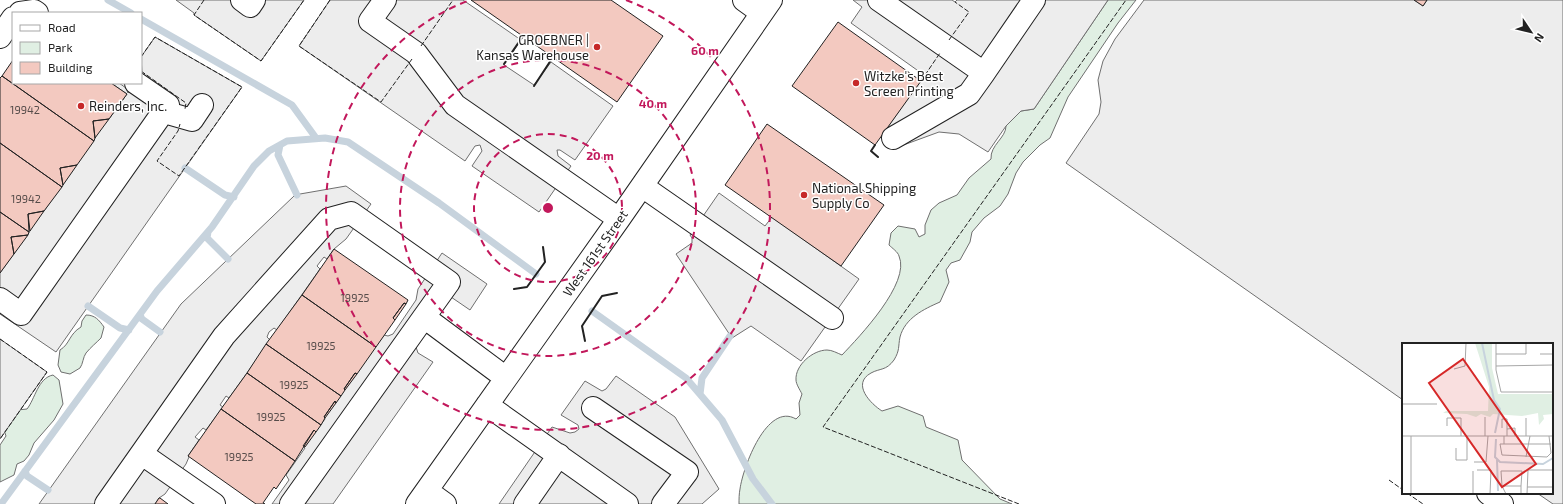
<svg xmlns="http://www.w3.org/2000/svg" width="1563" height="504" font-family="'Exo 2',sans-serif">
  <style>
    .green { fill: #e0efe3; stroke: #6f6f6f }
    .parking { fill: #ededed; stroke: #6f6f6f }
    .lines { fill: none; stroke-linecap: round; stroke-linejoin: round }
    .stream { stroke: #c7d3dd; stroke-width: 7 }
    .building { fill: #f3c9c0; stroke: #222 }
    .minor-casing { stroke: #222; stroke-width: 24 }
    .minor { stroke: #fff; stroke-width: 22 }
    .fence { stroke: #222; stroke-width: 1; stroke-dasharray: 5 2; stroke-linecap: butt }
    .wall { stroke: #222; stroke-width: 2 }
    .ring { fill: none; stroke: #c2185b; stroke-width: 2; stroke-dasharray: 7 5 }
    .poi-dot { fill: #c62828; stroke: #fff; stroke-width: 1.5 }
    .labels { text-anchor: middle; stroke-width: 3; stroke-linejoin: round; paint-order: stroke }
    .number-label { font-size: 11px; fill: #564c4a }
    .poi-label { font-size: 13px; fill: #222; stroke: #fff; text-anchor: start }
    .street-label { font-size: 13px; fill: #222; stroke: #fff }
    .inset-river { fill: none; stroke: #c7d3dd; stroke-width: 2 }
    .inset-road { fill: none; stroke: #a7a7a7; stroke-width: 1 }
    .view { fill: #d62828; fill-opacity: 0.15; stroke: #d62828; stroke-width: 2 }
    .inset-edge { fill: none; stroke: #222; stroke-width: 2 }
    .centre { fill: #c2185b; stroke: #fff; stroke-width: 2 }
    .ring-label { font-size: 12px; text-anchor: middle; font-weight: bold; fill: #c2185b; stroke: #fff; stroke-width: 3; stroke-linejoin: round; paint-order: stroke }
  </style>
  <rect width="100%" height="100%" fill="#fff"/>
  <!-- green -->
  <path class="green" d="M1108,0h28l-18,23 -50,74 -18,41 -10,7 -17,17 -7,11 -8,21 -8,12 -16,12 -12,14 -2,10 -10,18 -9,3 -5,7 3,12 -9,20c-16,7 -35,16 -40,35 -2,10 0,13 -6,23 -8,11 -14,8 -23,13 -20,11 0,31 11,38l16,-5 25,10 3,11 32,13 4,20 38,39 12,5h-273c0,-5 0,-10 1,-15 3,-22 27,-87 56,-70l4,-4 -1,-12 3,-9c-2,-4 -6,-10 -6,-14 -1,-15 17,-30 31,-30 5,0 10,3 15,5 17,-18 69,-72 57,-99 -1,-4 -7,-8 -10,-11l2,-12 7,-7 17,3 4,8 6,-3v-9l6,-15 8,-7 18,-8 12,-17 22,-19c-1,-14 15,-21 15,-33l15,-15 13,-2z
    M86,315c9,0 13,5 18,12l-3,11c-5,5 -10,9 -15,15 -3,4 -3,11 -6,15l-10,6 -9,-2 -3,-7 2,-15c10,-6 9,-16 21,-23l1,-6z
    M53,375l6,5 4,24 -9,16 -20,23 -5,12 -5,6 -7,3 -3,11 -14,7v-37l6,-9 -3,-9 14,-17 10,-1c8,-10 11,-31 26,-34z"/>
  <!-- parking -->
  <path class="parking" d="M176,0h128l-43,61 -67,-46v-2z
    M330,0h133l58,40 -17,25 30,20 17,-23 62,44 -38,54 -15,-10h-3l1,6 13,10 -32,46 -67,-46 10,-15 -2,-6 -5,1 -10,15 -166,-115z
    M853,0h99l3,2 2,-2h151l-74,109 -13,2 -15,15 -18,26 -29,-18 -20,-2 -41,15 -11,-19 37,-53 -73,-52 11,-16z
    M1144,0h270l9,6 4,-6h136v504h-10l-16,-11h15v-149h-149v56l-337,-237 33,-49 2,-12 -3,-22 5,-19 12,-22z
    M155,37l87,50 -186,265 -56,-38v-41l30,-42 -2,-17 16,-3 51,-73 -2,-17 16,-2 18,-25 -16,-11h8l7,5 2,5 14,-20 -1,-16z
    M346,186l25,18 -25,35 -12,10 -7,10 -3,-2 -4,5 -3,4 3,3 -43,61 -3,-2 -5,4 -2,5 3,3 -23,33 -18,25 -3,-2 -6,9 3,2 -17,23 -3,-2 -8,9 4,3 -11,16 1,1 -3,7 -21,30 -6,4 -4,6h-116l142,-200 113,-108 6,-2z
    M719,193l46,33 7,-9 87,62 -58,82 -50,-35 -19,12 -56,-84 16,-11v-5l-2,-3z
    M442,253l45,31 -17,26 -19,-13 -35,50 2,6 15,9 -100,142h-61l17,-24 -3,-5 19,-27 -2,-2 13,-15 9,-12 -1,-2 12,-15 48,-67 4,1 5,-2 23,-34 2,-11z
    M0,339l47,33 -47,67z
    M616,376l59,41 44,72 -17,15h-203l53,-77 18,6 5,-1 4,-3 -1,-4 -17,-10 24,-34 17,10 4,-2z"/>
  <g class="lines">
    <!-- stream -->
    <path class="stream" d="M108,0l23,13
      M141,19l151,86 24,33
      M280,145l-2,10 19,40
      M185,168l40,27 9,2
      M208,232l-1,6 21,21
      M88,306l32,22 9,2
      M592,311l94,67 36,42 31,59 19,25
      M140,315l2,4 18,13
      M700,394l2,-16 28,-42
      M25,471l2,5 21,14
      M1,504l156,-213 55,-64 42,-61 15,-15 18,-10 38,-3 23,4 91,61 97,71"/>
  </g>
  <!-- building -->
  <path class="building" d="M471,0h140l52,36 -46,66z
    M1414,0h13l-4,6z
    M838,22l83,59 -46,64 -83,-59z
    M13,60v23h98l16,11 -18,25 -16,2 2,17 -1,3 -92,-65z
    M2,76l92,65 -17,24 -17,3 3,17 -1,2 -62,-44v-65z
    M109,119l-14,19 -2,-17z
    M767,124l117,81 -43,61 -116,-81z
    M0,143l62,44 -18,24 -16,3 1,18 -29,-20z
    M77,165l-14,20 -3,-17z
    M44,211l-14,20 -2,-17z
    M0,212l29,20 -1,3 -17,2 3,17 -14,19z
    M28,235l-14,19 -3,-17z
    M334,249l74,51 -2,4 -2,-1 -11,15 2,2 -19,27 -74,-52z
    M302,295l74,52 -19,27 -2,-1 -11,16 1,1 -4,6 -75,-52z
    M404,303l2,1 -11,16 -2,-2z
    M266,344l75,52 -5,7 -1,-2 -11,16 1,1 -4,7 -74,-52z
    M247,373l74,52 -5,7 -2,-2 -19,31 -74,-52z
    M355,373l2,1 -12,16 -1,-1z
    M335,401l1,2 -11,15 -1,-1z
    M221,409l74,52 -19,28 -2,-2 -11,16 2,1h-9l-68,-48z
    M314,430l2,2 -11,15 -2,-1z
    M159,498h1l8,6h-13z"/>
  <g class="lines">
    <defs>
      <path id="minor" d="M242,0l8,6 4,-6
        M385,0l-15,21 46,32 39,52 164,114
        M744,0l18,13
        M879,0l105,73 50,-73
        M20,13l14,-2 3,2
        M0,37l13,-19
        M164,112l28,8 10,-15
        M893,138l76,-44 15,-21
        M642,186l190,132
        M0,299l21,15 147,-209 -32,-22
        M487,405l140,99
        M593,408l94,64 -24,32
        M142,454l72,50
        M427,491l18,13
        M1488,493l14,11
        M106,504l118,-168 105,-117 22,-6 98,69 -25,35 82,61
        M291,504l133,-187
        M417,504l202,-285 152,-219
        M525,504l34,-49"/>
    </defs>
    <!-- minor casing -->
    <use href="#minor" class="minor-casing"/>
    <!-- minor -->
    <use href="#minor" class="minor"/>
    <!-- fence -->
    <path class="fence" d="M204,0l-10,15 67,46 43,-61
      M330,0l-31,46 82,56 31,-43
      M949,40l20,-28 -14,-10
      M421,46l32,-46
      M141,57l14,-20 87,50 -63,89 -22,-15 21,-30 2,-7
      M141,71l45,32 -1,6
      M921,81l19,-28
      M0,339l47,33 -47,67
      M1389,480l14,10
      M1407,493l16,11
      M1019,504l-196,-77 303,-427"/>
    <!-- wall -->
    <path class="wall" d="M504,64l19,-28
      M534,86l19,-29
      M875,145l-4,6 7,6
      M514,289l13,-2 18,-25 -2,-15
      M585,341l-3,-15 20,-30 15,-3"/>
  </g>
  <!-- distance rings -->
  <g class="ring">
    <circle cx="548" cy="208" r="74"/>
    <circle cx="548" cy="208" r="148"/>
    <path d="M626 0A222 222 0 1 1 470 0"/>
  </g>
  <!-- markers -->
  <g class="poi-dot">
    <circle cx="597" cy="47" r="4"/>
    <circle cx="856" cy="83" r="4"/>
    <circle cx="81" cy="106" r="4"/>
    <circle cx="804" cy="195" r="4"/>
  </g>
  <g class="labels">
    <!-- number labels -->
    <g class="number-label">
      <text x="25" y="114">19942</text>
      <text x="26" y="203">19942</text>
      <text x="355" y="302">19925</text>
      <text x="321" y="350">19925</text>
      <text x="294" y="389">19925</text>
      <text x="271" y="421">19925</text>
      <text x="239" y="461">19925</text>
    </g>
    <!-- poi labels -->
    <g class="poi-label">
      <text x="589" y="45" text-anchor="end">GROEBNER |<tspan x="589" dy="15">Kansas Warehouse</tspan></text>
      <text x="864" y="81">Witzke's Best<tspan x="864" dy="15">Screen Printing</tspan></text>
      <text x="89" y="111">Reinders, Inc.</text>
      <text x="812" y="193">National Shipping<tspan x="812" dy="15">Supply Co</tspan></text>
    </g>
    <!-- street labels -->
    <g class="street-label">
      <text transform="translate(595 253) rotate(-55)" y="5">West 161st Street</text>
    </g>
  </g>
  <!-- overview -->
  <g transform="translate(1402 343)">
    <rect width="151" height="151" fill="#fff"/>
    <path d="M73,0h17v25l6,26h55v20l-10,1 1,4 -5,6 -1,-12 -16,3 -29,-2 -3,3 -9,-3 -5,3 -9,-3 -24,-1 3,-2h42l1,-24z" fill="#e0efe3"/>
    <path class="inset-river" d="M80,0l12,57 6,9 -5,24M94,96l-1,18 5,5 43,2 10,-6M95,117l1,31"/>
    <path class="inset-road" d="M94,0v27l5,22h52M94,11h30v-11M138,11h13M94,23l57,-1M52,26l11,-3 1,-23M0,61h35M83,74v19M124,75v18M45,83v-8h14v18M100,85v-9h5v17M105,86l8,-1v8M0,93h151M9,93v58M102,93v8h-4l2,11 45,2 4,-4 -2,-17M102,101h47M54,105v12h11v-24M124,114l4,-21M72,119h12l2,-26M75,127h14l-1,24M71,128v23M100,143l-1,-15h21l-1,15M125,144h26M104,151l-4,-8h19v8M125,151l1,-24h24"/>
    <path class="view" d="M61,16l73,105 -34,23 -73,-104z"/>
    <rect width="151" height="151" class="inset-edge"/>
  </g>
  <circle cx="548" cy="208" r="6" class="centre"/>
  <g class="ring-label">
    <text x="705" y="55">60 m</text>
    <text x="653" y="108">40 m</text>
    <text x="600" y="160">20 m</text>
  </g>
  <!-- legend -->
  <rect x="12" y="12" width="130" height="72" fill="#ffffff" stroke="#a7a7a7"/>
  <rect x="20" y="25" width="20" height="6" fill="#ffffff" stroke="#a7a7a7"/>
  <text x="48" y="32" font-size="12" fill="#222222">Road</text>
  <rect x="20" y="42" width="20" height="12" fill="#e0efe3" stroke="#a7a7a7"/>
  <text x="48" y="52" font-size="12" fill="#222222">Park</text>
  <rect x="20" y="62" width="20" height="12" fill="#f3c9c0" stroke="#a7a7a7"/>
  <text x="48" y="72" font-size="12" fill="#222222">Building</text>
  <!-- north arrow -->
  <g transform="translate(1531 32) rotate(125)" stroke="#ffffff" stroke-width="3" paint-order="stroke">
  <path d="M0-3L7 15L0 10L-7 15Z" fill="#222222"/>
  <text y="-6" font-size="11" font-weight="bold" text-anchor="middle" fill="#222222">N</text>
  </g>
</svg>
